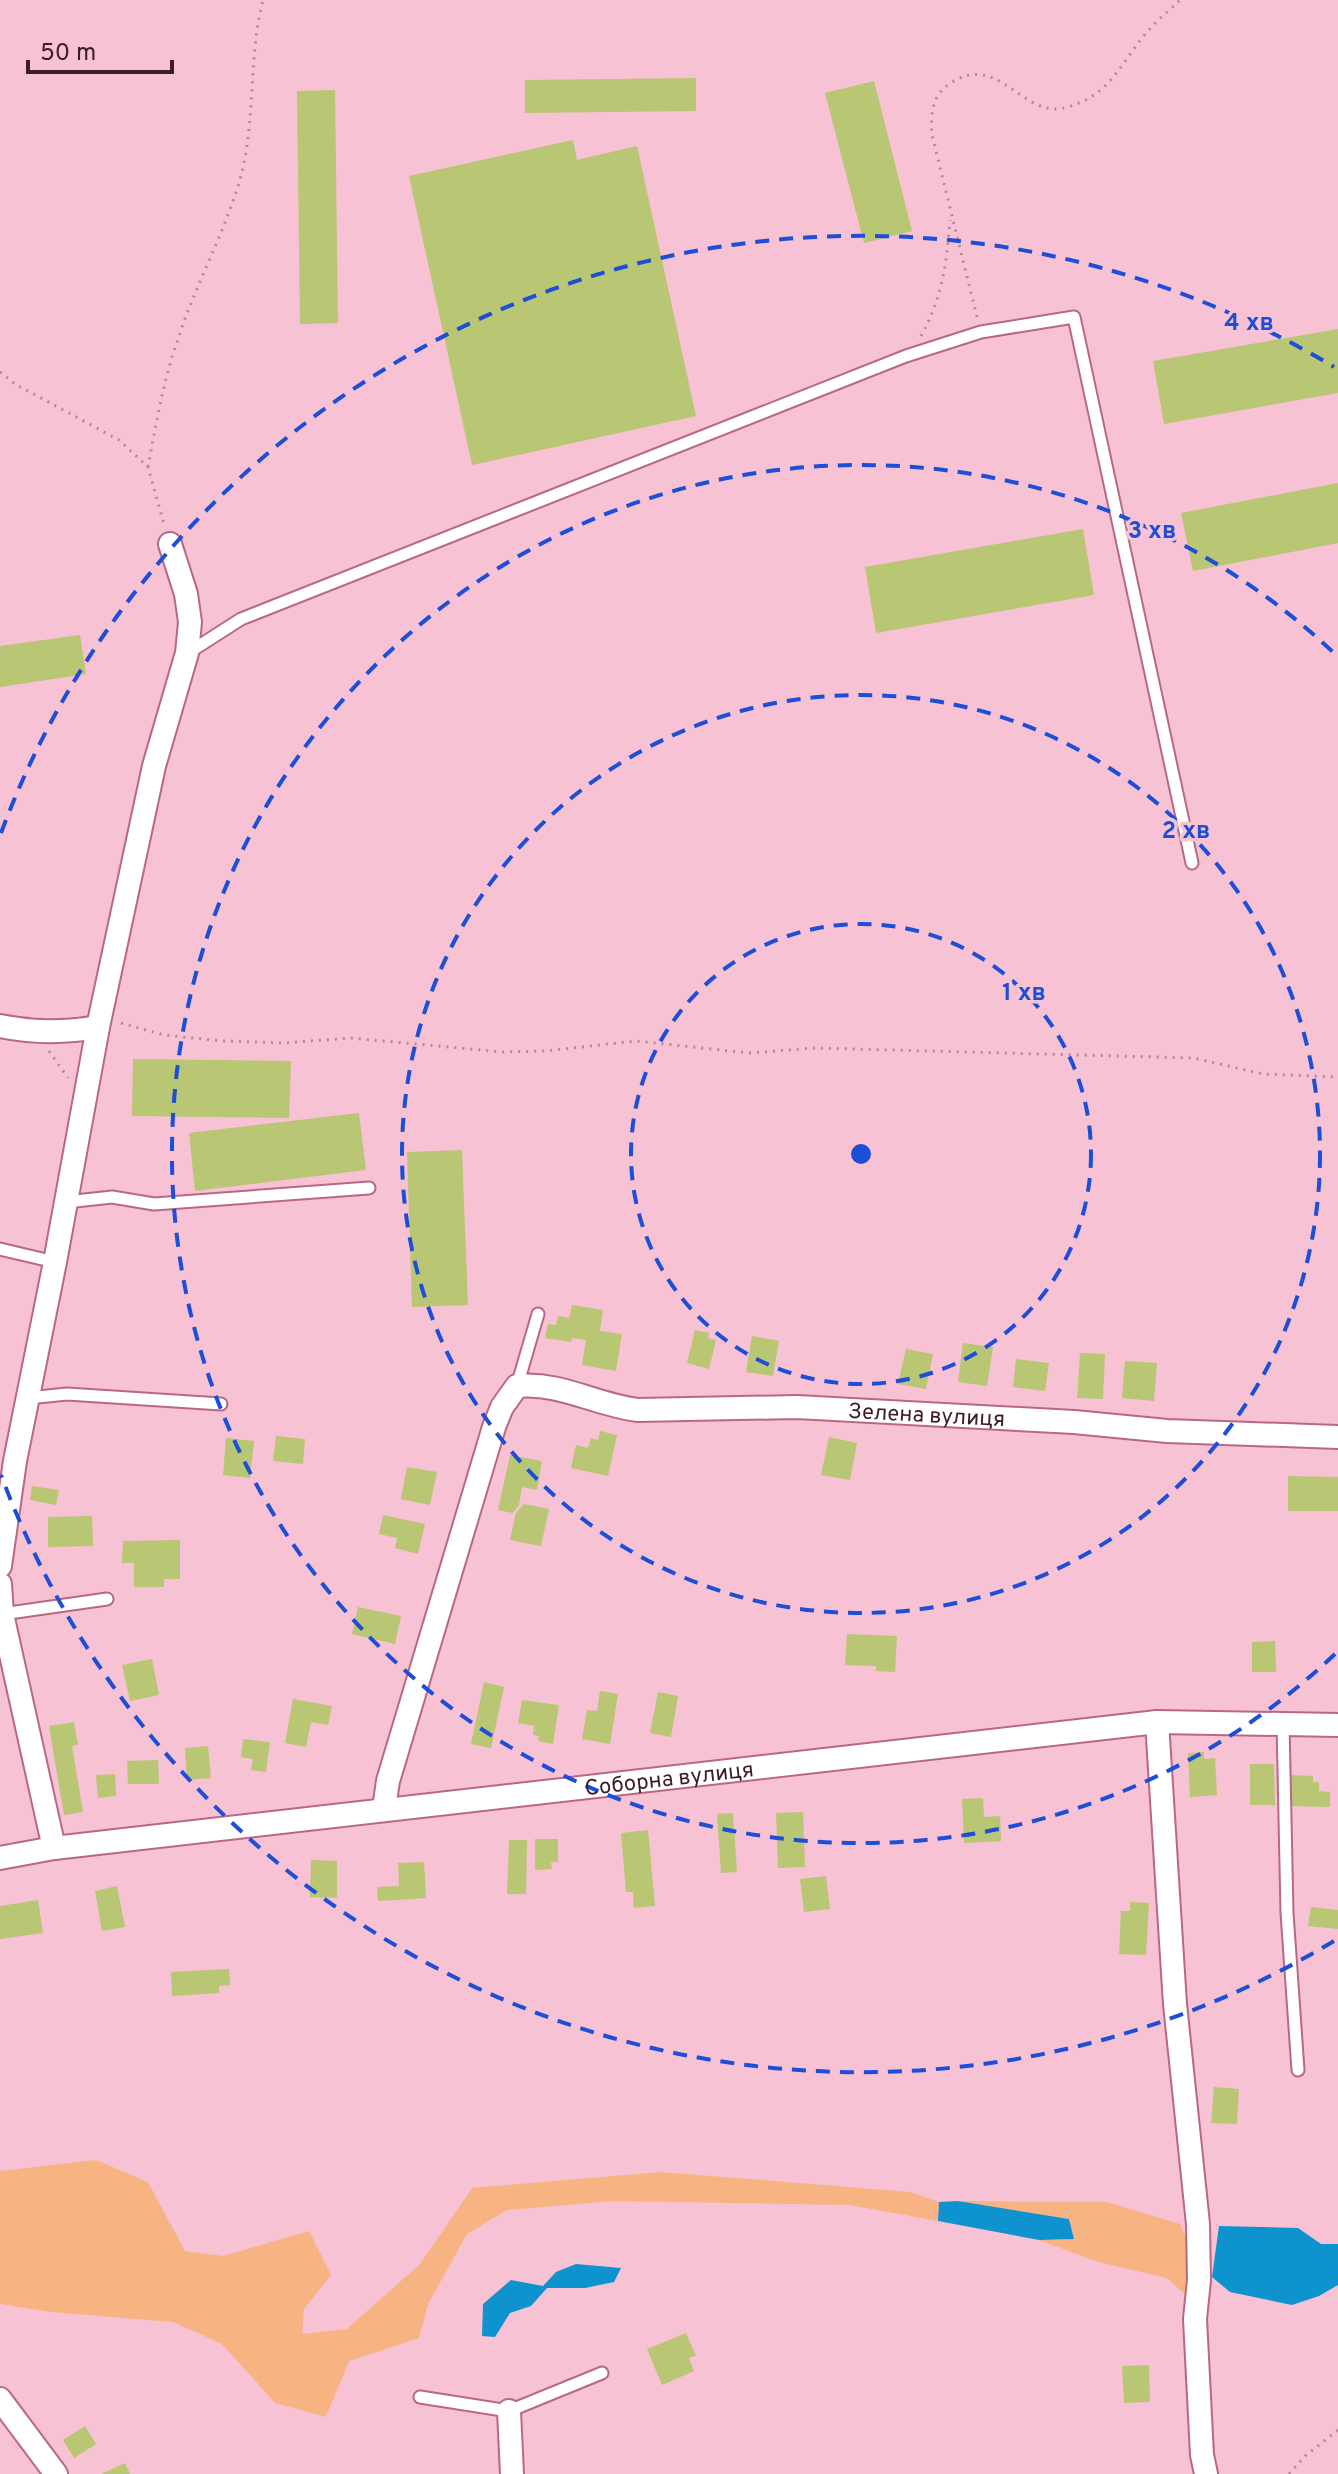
<svg xmlns="http://www.w3.org/2000/svg" width="1338" height="2474" font-family="Overpass,sans-serif">
  <style>
    .green { fill: #f7b382 }
    .water { fill: #0e93ce }
    .building { fill: #b9c673 }
    .lines { fill: none; stroke-linecap: round; stroke-linejoin: round }
    .lane-casing { stroke: #b86886; stroke-width: 15 }
    .street-casing { stroke: #b86886; stroke-width: 26 }
    .path { stroke: #b68897; stroke-width: 3; stroke-dasharray: 2 6; stroke-linecap: butt }
    .lane { stroke: #fff; stroke-width: 11 }
    .street { stroke: #fff; stroke-width: 22 }
    .ring { fill: none; stroke: #1d4ed8; stroke-width: 4; stroke-dasharray: 14 10 }
    .labels { text-anchor: middle; stroke-width: 7; stroke-linejoin: round; paint-order: stroke }
    .street-label { font-size: 22px; fill: #3d1c29; stroke: #f7c2d3 }
    .centre { fill: #1d4ed8; stroke: #f7c2d3; stroke-width: 4 }
    .ring-label { font-size: 24px; text-anchor: middle; font-weight: bold; fill: #1d4ed8; stroke: #f7c2d3; stroke-width: 7; stroke-linejoin: round; paint-order: stroke }
  </style>
  <rect width="100%" height="100%" fill="#f7c2d3"/>
  <!-- green -->
  <path class="green" d="M96,2160l52,22 37,69 38,5 86,-25 22,44 -27,34 -2,25 45,-5 73,-65 52,-76 189,-16 249,20 29,10 -1,19 -89,-16 -237,-4 -105,9 -40,24 -39,70 -9,34 -70,23 -23,56 -51,-14 -53,-59 -49,-22 -122,-10 -51,-8v-133z
    M958,2201l149,1 73,22 9,21 -2,51 -20,-18 -69,-16 -59,-22 35,-1 -5,-20z"/>
  <!-- water -->
  <path class="water" d="M958,2201l111,18 5,20 -35,1 -101,-19 1,-19z
    M1219,2226l79,2 23,16h17v41l-19,11 -27,9 -62,-13 -18,-15z
    M576,2264l45,4 -7,14 -29,6h-38l-16,18 -21,7 -15,24 -13,-1 1,-32 28,-24 32,6 13,-14z"/>
  <!-- building -->
  <path class="building" d="M696,78v33l-171,2v-33z
    M874,81l38,150 -48,12 -39,-150z
    M335,90l3,233 -38,1 -3,-233z
    M573,140l4,20 60,-14 59,270 -224,49 -63,-289z
    M1338,329v64l-174,31 -11,-63z
    M1338,483v60l-145,28 -12,-58z
    M1083,529l11,66 -218,38 -11,-66z
    M80,635l6,39 -86,13v-41z
    M133,1059l158,2 -2,57 -157,-2z
    M359,1113l7,57 -171,21 -6,-58z
    M462,1150l6,155 -56,2 -5,-155z
    M572,1305l31,5 -3,21 22,3 -6,37 -34,-6 4,-25 -14,-2 -1,4 -26,-4 3,-14 8,1 2,-9 11,2z
    M695,1330l14,3 -1,5 8,2 -7,29 -22,-6z
    M752,1336l27,5 -6,35 -27,-4z
    M963,1343l30,4 -6,39 -29,-4z
    M906,1349l27,5 -7,35 -28,-5z
    M1080,1353l25,1 -2,45 -26,-1z
    M1016,1359l33,4 -4,28 -32,-4z
    M1125,1361l32,2 -3,38 -32,-3z
    M600,1431l17,4 -9,41 -37,-8 5,-23 12,3 3,-10 7,2z
    M276,1436l29,3 -2,25 -30,-3z
    M829,1437l28,6 -7,37 -29,-5z
    M226,1438l28,3 -4,37 -27,-3z
    M510,1455l32,6 -5,29 -15,-3 -3,18 -6,8 -15,-3z
    M407,1467l30,5 -7,33 -29,-6z
    M1288,1476l50,1v34h-50z
    M32,1486l27,4 -3,15 -26,-5z
    M524,1504l25,5 -8,37 -31,-6 6,-27z
    M383,1515l42,9 -7,30 -23,-6 2,-10 -18,-4z
    M92,1516l1,30 -45,1v-30z
    M180,1540v39h-16v8h-30v-24h-12l1,-22z
    M358,1607l43,9 -6,28 -43,-10z
    M847,1634l50,2 -2,36 -19,-1v-5l-31,-1z
    M1275,1641l1,31h-24v-30z
    M152,1659l7,36 -29,6 -8,-36z
    M484,1682l20,5 -13,61 -20,-4z
    M600,1691l18,3 -8,50 -28,-5 5,-29 10,1z
    M658,1692l20,4 -7,41 -21,-4z
    M293,1699l39,7 -4,19 -17,-3 -5,25 -21,-4z
    M522,1700l37,5 -6,39 -15,-3 1,-5 -6,-1 1,-9 -16,-3z
    M74,1722l4,23 -6,1 11,66 -19,3 -15,-89z
    M243,1739l27,3 -4,30 -15,-2 2,-11 -12,-2z
    M208,1746l3,32 -24,2 -2,-32z
    M1204,1752v7l11,-1 2,37 -27,2 -2,-44z
    M158,1760l1,24h-31l-1,-23z
    M1250,1764h24l1,41h-25z
    M115,1774l1,22 -18,2 -2,-23z
    M1291,1775l22,1v6h6v9l11,1v15l-40,-1z
    M983,1798l1,19 16,-1 1,25 -37,2 -2,-44z
    M803,1812l2,55 -27,1 -2,-55z
    M733,1813l4,59 -16,1 -4,-59z
    M648,1830l7,76 -21,2 -1,-16h-7l-5,-59z
    M535,1839h23v23h-7l1,7 -17,1z
    M509,1840h18l-1,54h-19z
    M311,1860l26,1v37l-27,-1z
    M424,1862l2,36 -48,3 -1,-14 22,-1 -1,-23z
    M826,1876l4,33 -26,3 -4,-33z
    M117,1886l8,41 -23,4 -7,-40z
    M38,1900l5,33 -43,6v-33z
    M1130,1902l19,1 -3,52 -27,-1 2,-43h9z
    M1311,1907l27,3v19l-30,-3z
    M229,1969l1,16 -11,1v7l-47,3 -1,-24z
    M1214,2087l25,2 -2,35 -26,-1z
    M686,2333l10,23 -7,2 5,13 -32,14 -15,-36z
    M1149,2365l1,37 -26,1 -2,-37z
    M85,2426l11,18 -22,14 -11,-18z
    M125,2463l5,11h-29z"/>
  <g class="lines">
    <defs>
      <path id="lane" d="M188,653l53,-34 665,-263 75,-24 93,-15 118,546
        M66,1202l46,-5 42,7 215,-16
        M0,1249l55,13
        M517,1386l21,-72
        M28,1398l39,-4 154,10
        M2,1614l105,-15
        M1283,1723l4,190 11,157
        M420,2397l89,14 93,-38"/>
      <g id="street">
        <path d="M0,1026c34,7 64,7 98,1"/>
        <path d="M0,1566l15,-105 40,-199 43,-235 56,-261 33,-113 3,-31 -4,-28 -16,-50"/>
        <path d="M0,1584l2,30 52,234"/>
        <path d="M1157,1722l18,282 23,220 1,56 -4,39 7,136 4,19"/>
        <path id="s1" d="M384,1809l4,-28 106,-354 8,-20 15,-21c45,-4 78,19 121,24l159,-3 277,15 93,9 171,6"/>
        <path id="s2" d="M0,1858l54,-10 1103,-126 181,3"/>
        <path d="M0,2399l56,75"/>
        <path d="M509,2411l3,63"/>
      </g>
    </defs>
    <!-- lane casing -->
    <use href="#lane" class="lane-casing"/>
    <!-- street casing -->
    <use href="#street" class="street-casing"/>
    <!-- path -->
    <path class="path" d="M977,317l-45,-182c-1,-19 -1,-38 16,-50 45,-33 69,22 106,24 8,1 27,-6 35,-11 26,-14 40,-47 60,-68 9,-11 21,-20 31,-30
      M921,336c21,-37 26,-74 29,-116
      M0,372l15,12 104,56 29,27 16,57
      M148,467c8,-42 15,-85 29,-125 18,-57 48,-109 64,-166 15,-57 7,-119 22,-176
      M121,1023l43,12 59,6 61,2 67,-5 151,14 43,-1 91,-10 113,12 66,-5 379,10 69,16 75,3
      M49,1051l19,27
      M1289,2474l16,-18 33,-26"/>
    <!-- lane -->
    <use href="#lane" class="lane"/>
    <!-- street -->
    <use href="#street" class="street"/>
  </g>
  <!-- distance rings -->
  <g class="ring">
    <circle cx="861" cy="1154" r="230"/>
    <circle cx="861" cy="1154" r="459"/>
    <path d="M1335 1654A689 689 0 1 1 1335 654"/>
    <path d="M1334 1941A918 918 0 0 1 1 1475M1 833A918 918 0 0 1 1334 367"/>
  </g>
  <g class="labels">
    <!-- street labels -->
    <g class="street-label">
      <text dy="8" stroke="none"><textPath href="#s1" startOffset="858">Зелена вулиця</textPath></text>
      <text dy="8" stroke="none"><textPath href="#s2" startOffset="674">Соборна вулиця</textPath></text>
    </g>
  </g>
  <circle cx="861" cy="1154" r="12" class="centre"/>
  <g class="ring-label">
    <text x="1249" y="330">4 хв</text>
    <text x="1152" y="538">3 хв</text>
    <text x="1186" y="838">2 хв</text>
    <text x="1024" y="1000">1 хв</text>
  </g>
  <!-- scale -->
  <path d="M28 60v12h144v-12" fill="none" stroke="#3d1c29" stroke-width="4"/>
  <text x="40" y="60" font-size="24" fill="#3d1c29" stroke="#f7c2d3" stroke-width="6" paint-order="stroke">50 m</text>
</svg>
